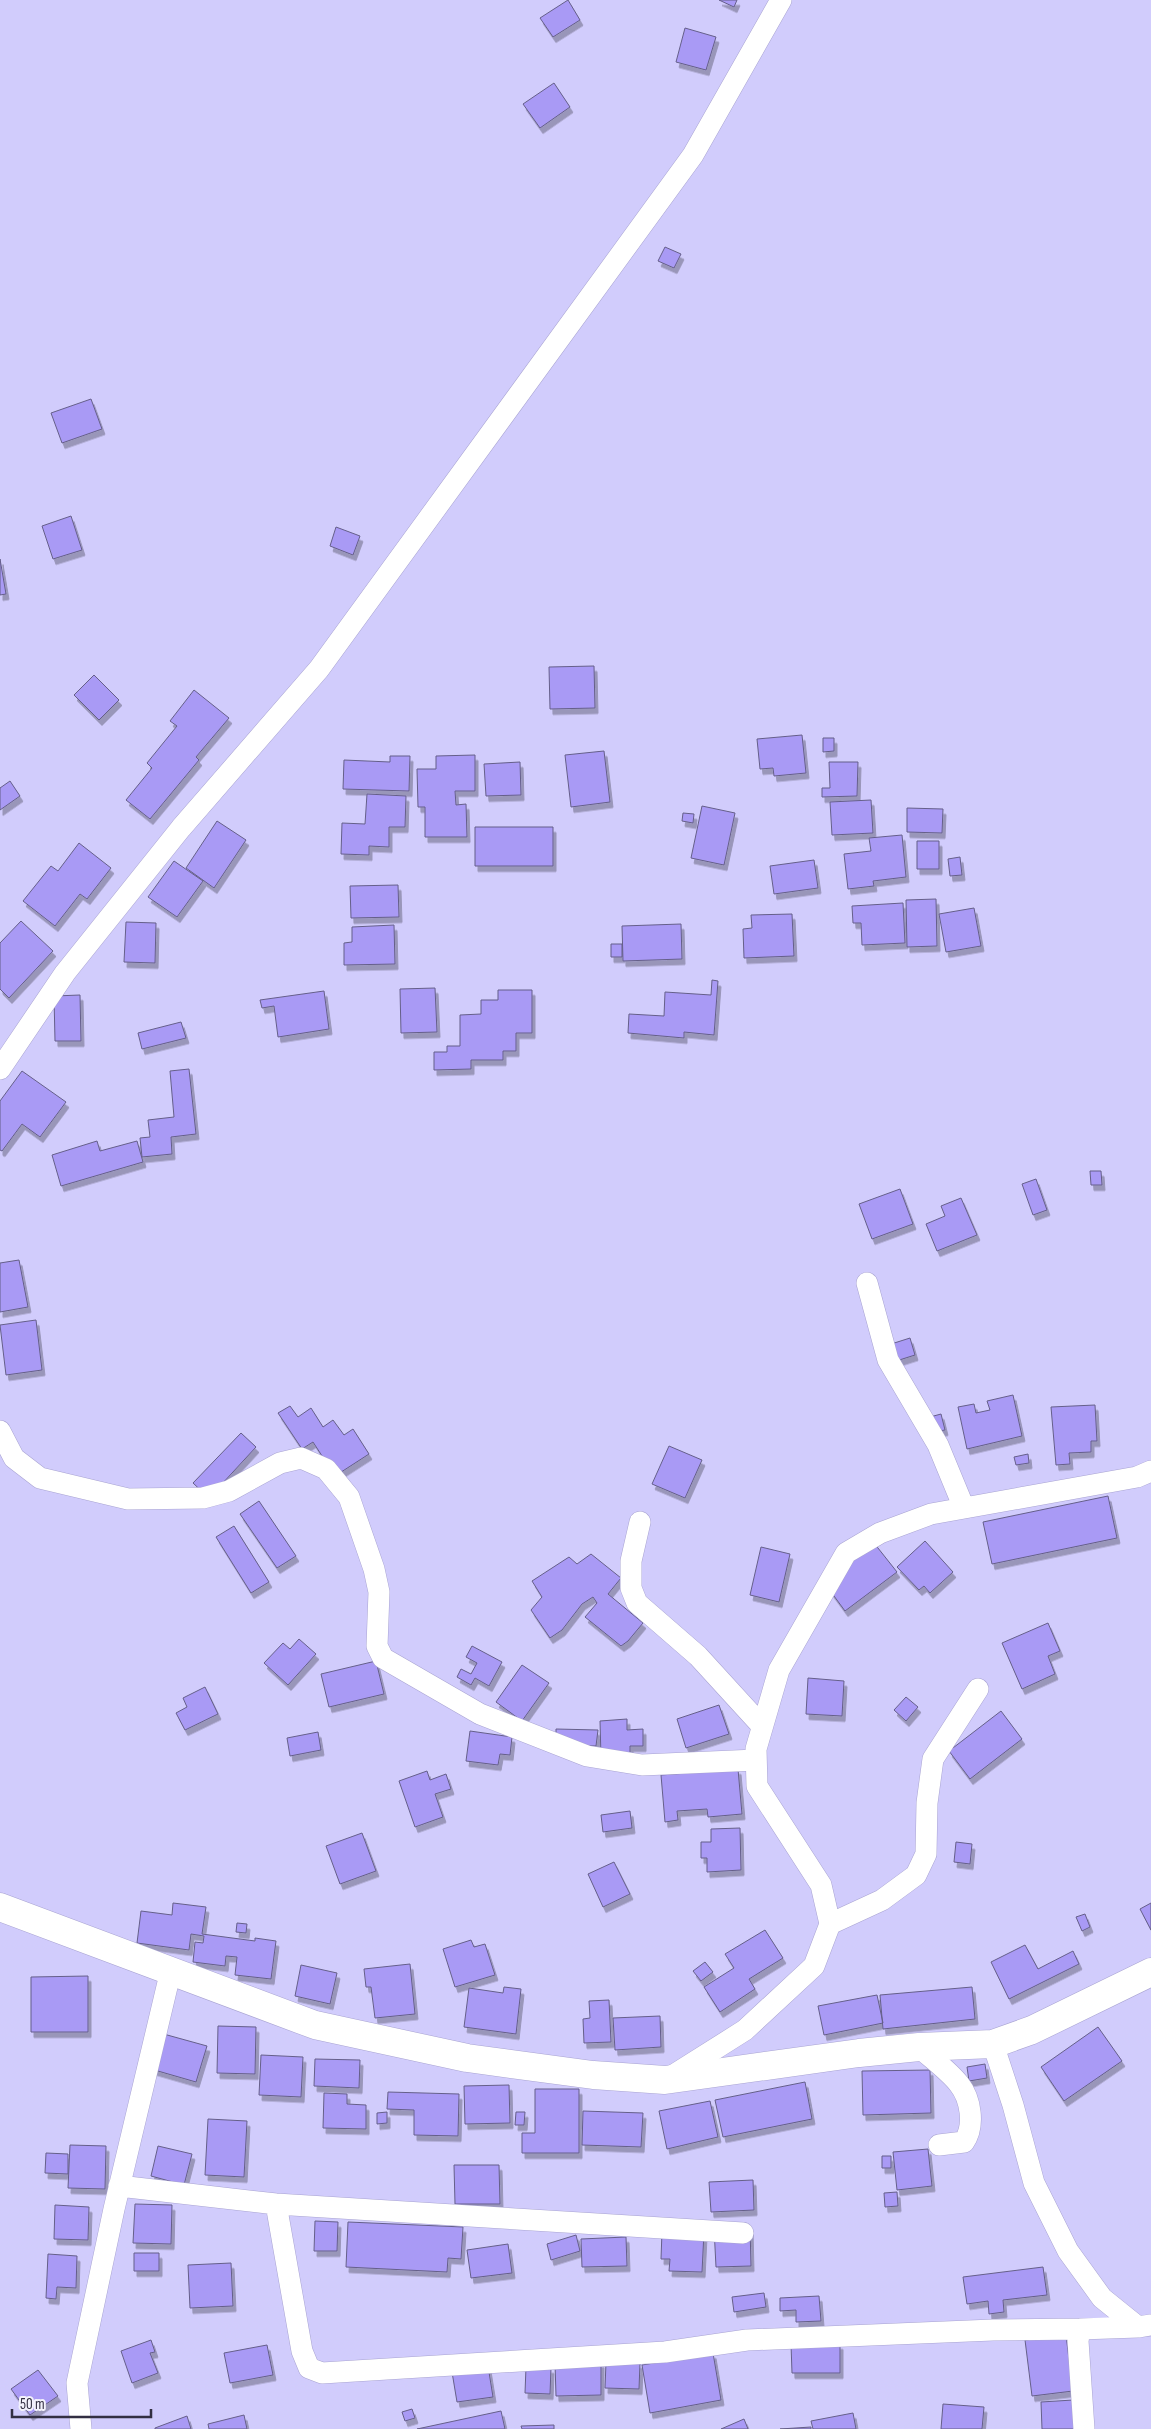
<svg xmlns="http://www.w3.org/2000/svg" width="1151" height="2429" font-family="'Sofia Sans Condensed',sans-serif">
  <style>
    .building { fill: #a99af5; stroke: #655f89; filter: url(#shadow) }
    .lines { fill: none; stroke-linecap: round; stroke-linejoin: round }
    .street-casing { stroke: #a9a4d2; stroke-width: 22 }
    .secondary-casing { stroke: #a9a4d2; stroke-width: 29 }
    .street { stroke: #fff; stroke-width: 21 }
    .secondary { stroke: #fff; stroke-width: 28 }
  </style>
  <defs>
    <filter id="shadow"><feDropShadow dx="3" dy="5.5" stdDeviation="0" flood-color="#0004"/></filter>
  </defs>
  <rect width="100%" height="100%" fill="#d1ccfc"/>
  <!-- building -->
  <path class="building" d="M568,0l12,20 -27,17 -13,-19z
    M719,0h18l-3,7z
    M685,28l31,9 -10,33 -30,-8z
    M554,83l16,24 -30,21 -17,-24z
    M665,247l16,7 -7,14 -16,-7z
    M91,399l11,30 -40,14 -11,-30z
    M71,516l11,34 -29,9 -11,-33z
    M336,527l24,9 -7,19 -23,-9z
    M0,559l6,35 -6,1z
    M594,666l1,42 -45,1 -1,-42z
    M94,675l25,25 -20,20 -25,-25z
    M194,690l35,28 -33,39 3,3 -49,59 -24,-19 26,-32 -5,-5 30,-37 -7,-5z
    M802,735l4,38 -32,3 -1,-8 -13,1 -3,-30z
    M823,738h11v13l-11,1z
    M604,751l6,51 -39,5 -6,-52z
    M475,755v36h-20l1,14 10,-1 1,33h-42v-30h-7l-1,-38h19v-13z
    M390,756h20l-1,35 -66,-2 1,-29 46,2z
    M520,762l1,33 -35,1 -2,-32z
    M829,762h29l-1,34 -35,1v-9h8z
    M10,781l10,15 -20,14v-22z
    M367,794l39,2 -1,31h-16v20l-20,-1v9l-28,-1 1,-31 23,1z
    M871,800l2,33 -41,2 -2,-33z
    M702,806l33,7 -11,52 -33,-7z
    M907,808l36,1 -1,24 -35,-1z
    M683,813l11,1 -1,9 -11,-2z
    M217,821l29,19 -32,48 -28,-20z
    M475,827h78v39h-78z
    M902,835l4,42 -33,4 1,5 -26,3 -4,-35 27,-3 -2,-13z
    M917,841h22v28h-22z
    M79,843l32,25 -24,31 -7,-5 -25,32 -32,-25 28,-35 7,5z
    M960,857l2,18 -12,1 -2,-17z
    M814,860l4,28 -44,6 -4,-28z
    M174,861l29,20 -26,36 -29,-20z
    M398,885l1,32 -48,1 -1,-32z
    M936,899l1,47 -30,1 -1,-47z
    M903,903l2,40 -43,2 -1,-22h-8l-1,-17z
    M974,908l7,38 -35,6 -7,-38z
    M792,914l2,42 -50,2 -1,-29 9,-1 -1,-13z
    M21,921l32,30 -44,47 -9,-9v-46z
    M126,922l30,1 -1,40 -31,-1z
    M681,924l1,35 -59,2 -1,-35z
    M394,925l1,39 -51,1v-22l8,-1v-15z
    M611,944h11v13h-11z
    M712,980l6,1 -4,54 -30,-3v6l-56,-5 1,-19 35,2 1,-24 46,3z
    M435,988l2,44 -36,1 -1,-44z
    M498,990h34v43h-16v18h-13v9h-32v9l-37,1v-18h13v-6h13v-31l21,-1v-14h17z
    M324,991l5,38 -51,8 -4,-31 -12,2 -2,-8z
    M80,995l1,46h-26l-1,-45z
    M181,1022l5,16 -44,11 -4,-16z
    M189,1069l7,65 -25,3 1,17 -30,3 -2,-19 10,-1 -2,-17 26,-3 -4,-46z
    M22,1071l44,31 -26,35 -18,-13 -20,27 -2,-1v-49z
    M97,1141l3,10 37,-10 6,21 -82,24 -9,-31z
    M1090,1171h11l1,14h-11z
    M1036,1179l11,31 -14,5 -11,-31z
    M900,1189l13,35 -41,15 -13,-35z
    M961,1198l16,37 -40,16 -11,-27 19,-8 -4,-10z
    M19,1260l9,47 -28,5v-49z
    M36,1320l6,50 -36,5 -6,-50z
    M910,1338l5,17 -22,7 -5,-17z
    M1013,1395l9,41 -55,13 -9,-42 16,-3 2,9 14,-3 -3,-9z
    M1095,1405l2,36h-6v11l-22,1 1,11 -14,1 -5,-58z
    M290,1406l8,11 13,-9 12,19 10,-7 11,15 9,-6 16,25 -34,22 -22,-34 -11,7 -24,-36z
    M941,1414l4,16 -12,2 -3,-15z
    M241,1433l15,14 -47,51 -16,-15z
    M669,1446l33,14 -17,38 -33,-14z
    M1028,1454l1,9 -13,2 -2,-8z
    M1108,1496l9,42 -125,26 -9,-42z
    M259,1501l37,55 -19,12 -37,-54z
    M234,1526l35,56 -18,11 -35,-56z
    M925,1541l28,31 -23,21 -6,-7 -5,4 -22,-23z
    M874,1543l23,29 -52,39 -22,-30z
    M761,1547l29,7 -11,48 -29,-7z
    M591,1554l30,24 -13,16 35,29 -15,18 -7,5 -36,-29 12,-14 -4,-6 -11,7 -20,26 -12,8 -19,-28 11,-13 -10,-16 37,-24 8,7z
    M1048,1623l12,28 -12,5 7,18 -33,15 -20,-46z
    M299,1639l17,15 -28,31 -24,-22 19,-20 7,6z
    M472,1646l30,16 -13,24 -14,-8 -4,7 -14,-8 4,-8 10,5 6,-11 -11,-6z
    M376,1661l8,33 -55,13 -8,-33z
    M522,1665l27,18 -27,38 -26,-19z
    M808,1678l36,3 -2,35 -36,-2z
    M205,1687l13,27 -33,16 -9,-17 11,-6 -4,-9z
    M906,1697l12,10 -12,14 -12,-11z
    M719,1705l10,29 -43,14 -9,-29z
    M1001,1711l21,28 -52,40 -21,-28z
    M627,1719v11l16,-1v17h-13v11l-29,1 -1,-37z
    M556,1729l42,1 -2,16 -40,-1z
    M470,1731l42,6 -2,18 -10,-1 -2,11 -32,-4z
    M318,1732l3,18 -31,6 -3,-18z
    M738,1769l4,45 -34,3 -1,-8 -30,2 1,9 -13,2 -4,-47z
    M427,1771l3,9 16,-6 5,15 -16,5 8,23 -28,10 -16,-46z
    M630,1811l2,17 -29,4 -2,-17z
    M740,1828l1,42 -34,2v-14h-6v-16h10v-13z
    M362,1833l14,38 -36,13 -14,-38z
    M956,1842l16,2 -2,20 -16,-2z
    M614,1862l16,32 -27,13 -15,-33z
    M173,1903l33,4 -4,27 53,7v-3l21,3 -5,38 -36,-4 2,-18 -11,-1 -1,10 -32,-4 2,-20 8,1 1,-7 -13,-2 -2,16 -52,-7 4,-32 31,4z
    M1151,1903v27l-11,-21z
    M1085,1914l5,13 -8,4 -6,-14z
    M237,1923l10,1 -1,9 -10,-1z
    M765,1930l18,28 -34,21 6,10 -35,23 -16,-25 30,-19 -9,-14z
    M471,1940l3,7 11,-3 10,31 -40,12 -12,-38z
    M1025,1945l13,24 35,-18 6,13 -70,35 -18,-37z
    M705,1962l8,10 -12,9 -8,-10z
    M410,1964l5,50 -40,4 -4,-31h-5l-2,-18z
    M301,1965l36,8 -7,31 -35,-8z
    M88,1976v56h-57v-55z
    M504,1987l17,2 -5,45 -52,-7 5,-39 34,5z
    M972,1987l3,32 -92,10 -3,-34z
    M877,1995l6,28 -59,12 -6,-29z
    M609,2000l2,42 -27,1 -1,-24 7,-1 -1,-17z
    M660,2016l1,31 -46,3 -2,-32z
    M218,2026l38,1 -1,47 -38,-1z
    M1098,2027l24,34 -58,40 -23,-34z
    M160,2033l47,13 -11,36 -45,-13z
    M261,2055l42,2 -2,40 -42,-2z
    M315,2059l45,1 -1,28 -45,-2z
    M985,2064l2,14 -18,3 -2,-14z
    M930,2070l1,43 -68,2 -1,-44z
    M805,2082l7,37 -89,18 -8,-37z
    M509,2085l1,38 -45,1 -1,-38z
    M535,2089h44v64h-57v-20h13z
    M388,2092l71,2 -1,42 -44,-1v-25l-27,-1z
    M324,2093l23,1v10l19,1v24l-43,-1z
    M710,2101l8,36 -51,12 -8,-38z
    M583,2111l60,2 -2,34 -59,-2z
    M387,2112v11l-10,1v-11z
    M516,2112h9l-1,13h-9z
    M208,2119l39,2 -3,56 -39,-2z
    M70,2145l36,1 -1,43 -37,-1z
    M158,2146l34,8 -8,31 -33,-9z
    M928,2149l4,37 -35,4 -4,-38z
    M46,2153l22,1v20l-23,-1z
    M882,2156h9v12h-9z
    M454,2165h45l1,39h-45z
    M753,2180l1,30 -43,2 -2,-30z
    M897,2192l1,14 -13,1 -1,-14z
    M135,2204l37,1 -1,39 -38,-1z
    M55,2205l34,2 -1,33 -34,-1z
    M315,2221l23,1 -1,29h-23z
    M348,2222l115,5 -2,32 -13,-1 -1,14 -101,-5z
    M750,2226l1,40 -35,1 -2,-39z
    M662,2231l42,1 -2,40 -33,-1 1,-12h-9z
    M576,2235l4,16 -29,9 -4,-16z
    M626,2237l1,29 -45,1 -1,-28z
    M508,2244l4,29 -41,5 -4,-28z
    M134,2253h25v18h-25z
    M48,2254l29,2 -1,32 -19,-1 -1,12 -10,-1z
    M231,2263l2,43 -43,2 -2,-43z
    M1043,2267l4,28 -44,5 1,12 -15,2 -1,-13 -21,3 -4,-27z
    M764,2293l2,14 -32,5 -2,-15z
    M819,2296l2,25 -25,1v-12l-16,1v-13z
    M1066,2335l7,56 -41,5 -7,-56z
    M151,2340l4,12 -5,1 8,20 -26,10 -11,-32z
    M791,2344h49v29h-48z
    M267,2345l6,30 -43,8 -6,-30z
    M713,2353l8,47 -71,13 -8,-48z
    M601,2362v33l-45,1 -1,-33z
    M606,2362l34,1 -1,26 -34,-1z
    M488,2366l5,31 -36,5 -5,-30z
    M526,2367l25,1 -1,26 -25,-1z
    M38,2370l20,26 -28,19 -19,-26z
    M1073,2400l2,29h-33l-1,-27z
    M943,2404l41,3 -2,22h-41z
    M412,2409l3,9 -10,3 -3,-9z
    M501,2411l4,18h-88z
    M853,2413l3,16h-43l-2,-8z
    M244,2415l3,14h-38l-1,-5z
    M187,2416l4,13h-36v-1z
    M744,2419l4,10h-27z
    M554,2425v4h-32l-1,-3z
    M811,2427v2h-31z"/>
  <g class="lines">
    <defs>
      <path id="street" d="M0,1069l65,-96 116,-145 138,-159 374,-514 88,-155
        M867,1283l21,77 50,85 26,63
        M0,1431l14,27 26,20 88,21 75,-1 26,-7 51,-28 21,-5 25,11 23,28 25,72 5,23 -2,54 6,12 97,56 107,42 55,9 114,-5
        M640,1522l-9,39v27l6,15 61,53 64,70
        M830,1924l52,-24 34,-25 10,-21 1,-51 6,-44 45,-70
        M993,2044l20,61 21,78 34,68 34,47 36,29 13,-2
        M919,2047c12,11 30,24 40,37 12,15 16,42 5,58l-25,3
        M669,2078l76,-48 69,-64 16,-42 -9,-39 -64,-99 -1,-37 23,-79 67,-117 34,-20 51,-19 206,-37 14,-6
        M119,2186l157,18 467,29
        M276,2204l26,147 7,17 13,5 343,-21 82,-12 246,-10 87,-1 -2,12 6,88
        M1080,2329l58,-2
        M81,2429l-4,-46 37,-174 57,-239"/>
      <path id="secondary" d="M0,1907l315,118 152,33 126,17 72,5 194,-27 60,-6 74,-3 39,-14 119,-58"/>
    </defs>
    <!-- street casing -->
    <use href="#street" class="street-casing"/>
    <!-- secondary casing -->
    <use href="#secondary" class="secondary-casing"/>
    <!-- street -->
    <use href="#street" class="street"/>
    <!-- secondary -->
    <use href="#secondary" class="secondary"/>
  </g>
  <!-- scale -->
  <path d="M12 2409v8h139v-8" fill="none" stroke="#322f42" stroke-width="2.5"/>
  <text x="20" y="2409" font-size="15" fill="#322f42" stroke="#f3f2fc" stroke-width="4" paint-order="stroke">50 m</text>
</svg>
